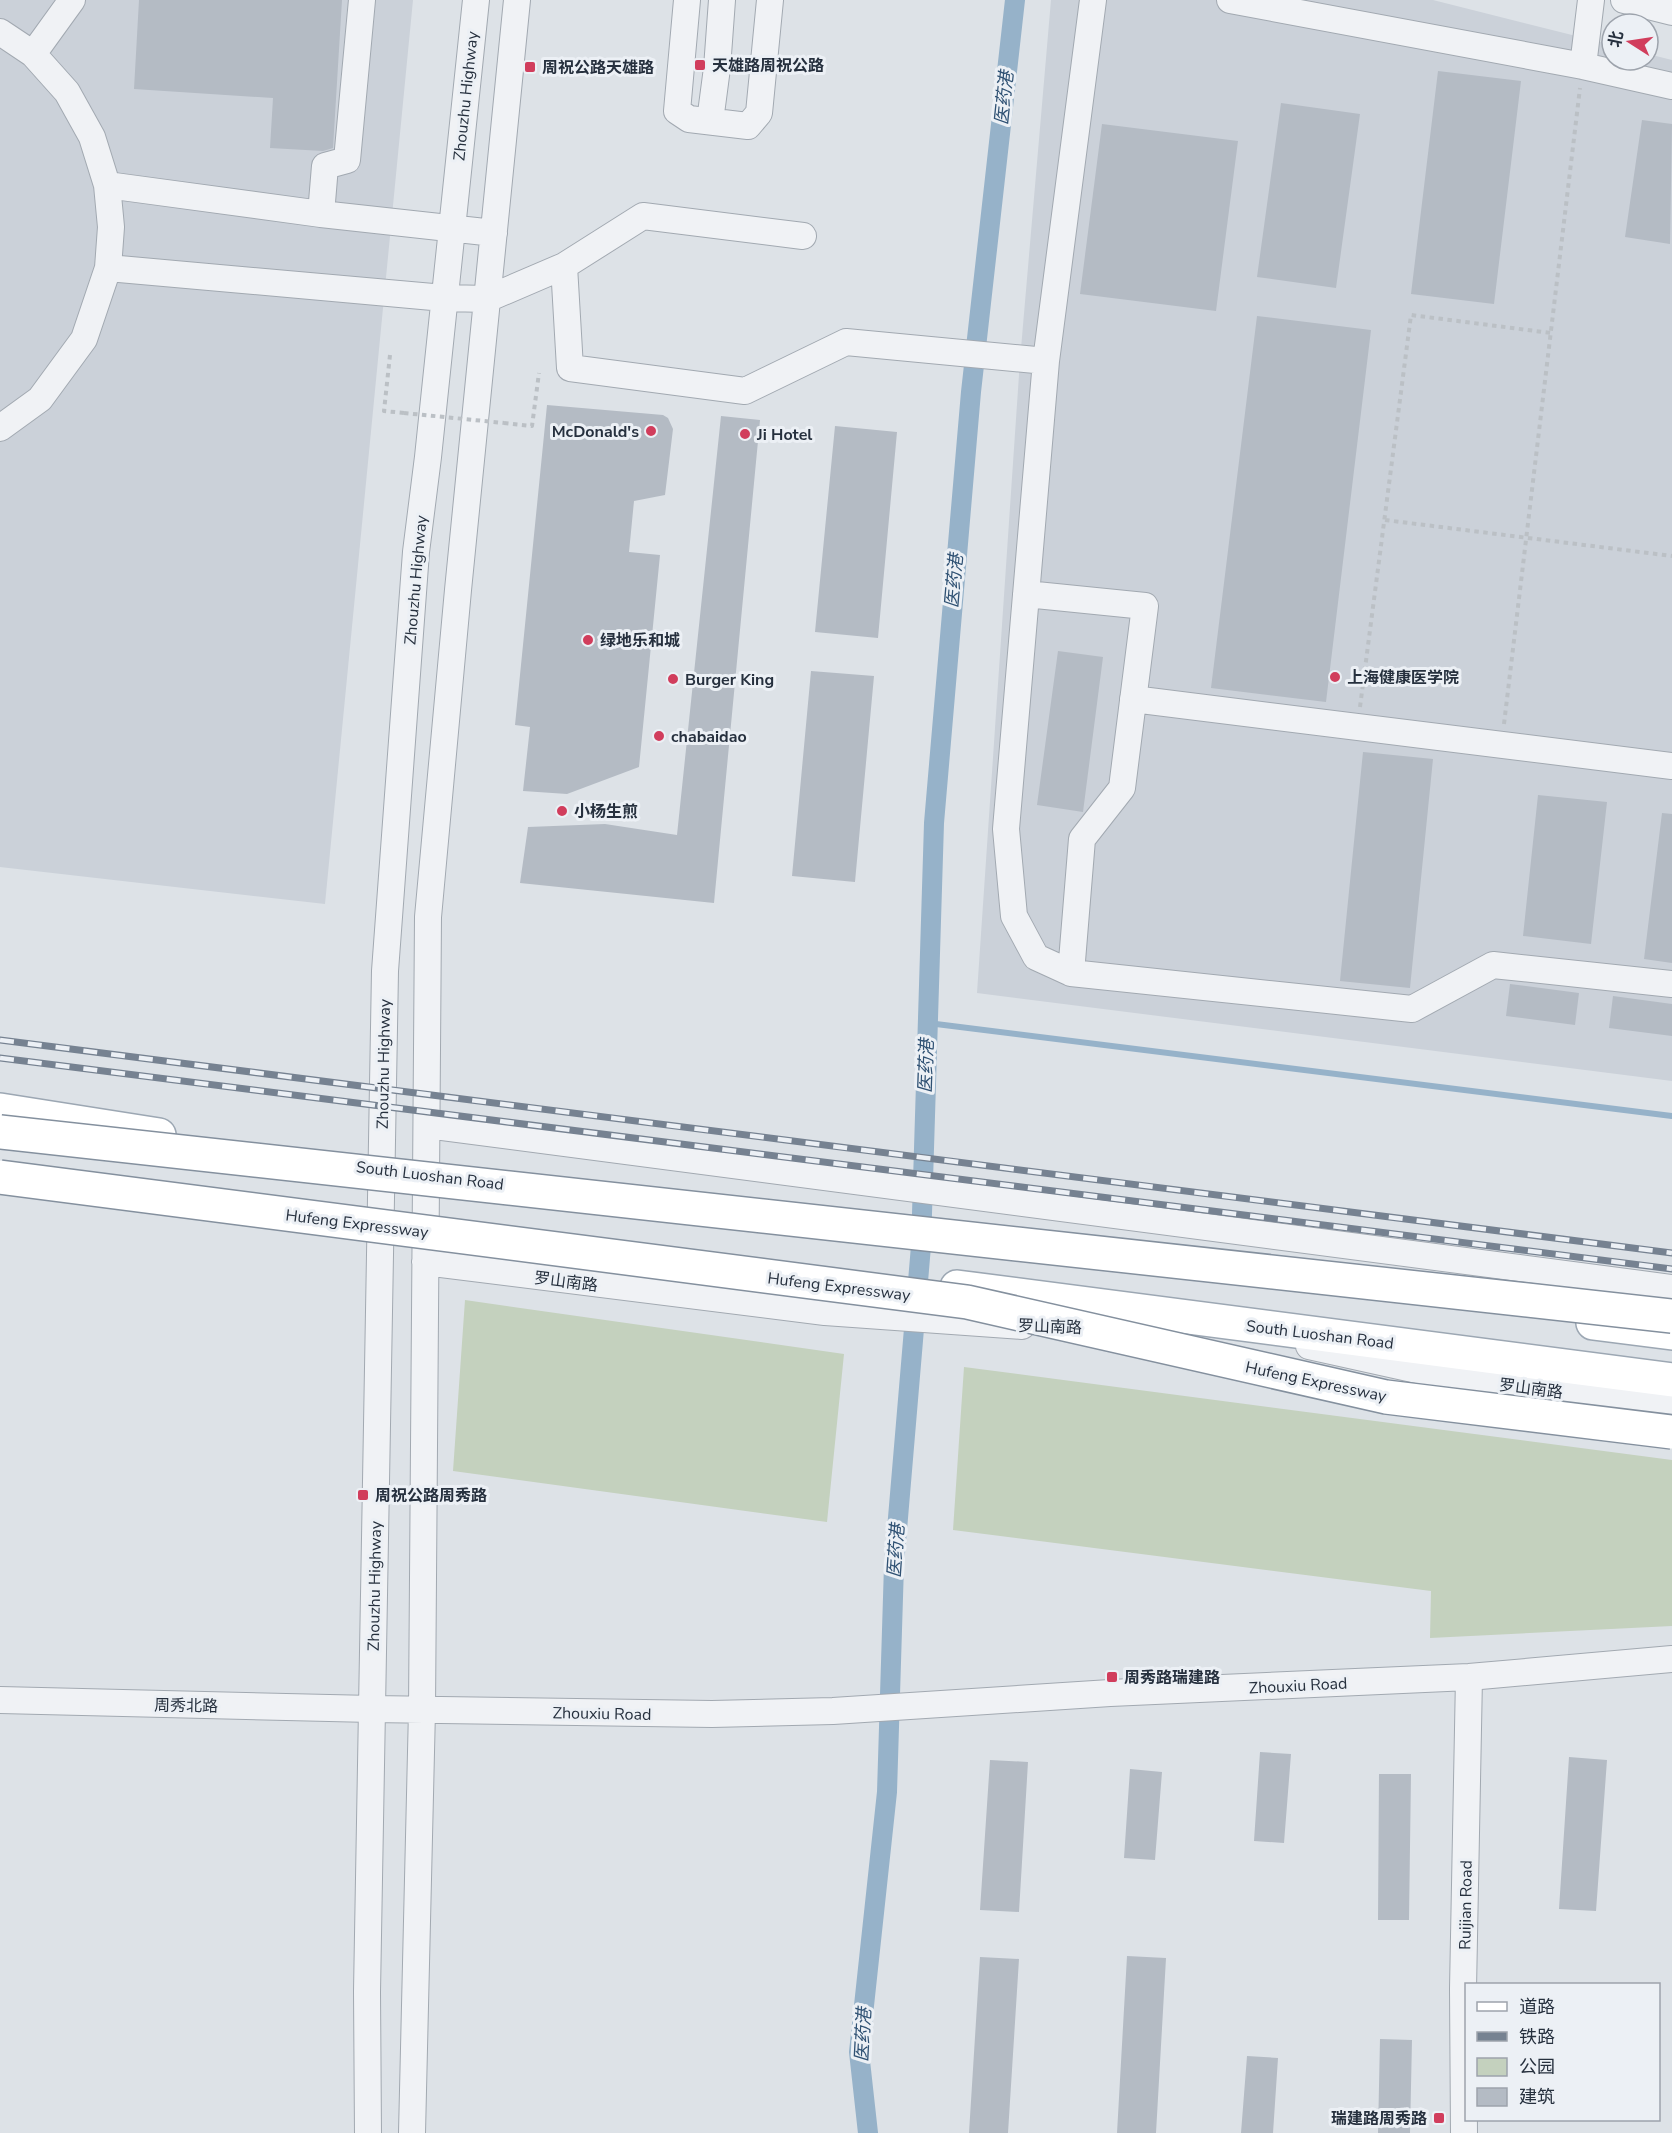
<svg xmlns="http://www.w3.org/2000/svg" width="1672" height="2133" font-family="'Nunito Sans','Noto Sans SC',sans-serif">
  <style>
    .built { fill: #cbd1d9 }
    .green { fill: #c4d1be }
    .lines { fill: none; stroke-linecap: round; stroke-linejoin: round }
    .stream { stroke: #96b2c9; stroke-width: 6 }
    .canal { stroke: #96b2c9; stroke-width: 20 }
    .building { fill: #b4bbc4 }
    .minor-casing { stroke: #a2a9b1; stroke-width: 28 }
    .major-casing { stroke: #9ca7b3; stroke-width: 36 }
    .path { stroke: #bbc0c5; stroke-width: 4; stroke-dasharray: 4.5 4.5; stroke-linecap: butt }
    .minor { stroke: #f0f2f5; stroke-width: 26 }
    .major { stroke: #fff; stroke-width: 33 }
    .rail-casing { stroke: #768291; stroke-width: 7 }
    .rail { stroke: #ecf0f5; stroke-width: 4.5; stroke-dasharray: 14; stroke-linecap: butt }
    .highway-bridge-casing { stroke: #84909e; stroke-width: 36; stroke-linecap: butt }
    .path-bridge { stroke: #bbc0c5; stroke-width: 4; stroke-dasharray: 4.5 4.5; stroke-linecap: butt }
    .highway-bridge { stroke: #fff; stroke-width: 33 }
    .poi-dot { fill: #d13d5c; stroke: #ecf0f5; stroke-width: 2 }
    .labels { text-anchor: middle; stroke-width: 6; stroke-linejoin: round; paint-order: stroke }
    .poi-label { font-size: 16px; font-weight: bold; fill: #26303e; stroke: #ecf0f5; text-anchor: start }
    .street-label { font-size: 16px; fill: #26303e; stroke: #ecf0f5 }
    .water-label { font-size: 18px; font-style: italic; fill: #2f5173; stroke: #ecf0f5 }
  </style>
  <rect width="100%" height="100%" fill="#dde2e7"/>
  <!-- built -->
  <path class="built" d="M0,0h413l-88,904 -325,-37z
    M1051,0h382l179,45v15h36v-6l24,6v1021l-695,-88 43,-633z"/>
  <!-- green -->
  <path class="green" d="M465,1300l379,54 -17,168 -374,-51z
    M964,1367l708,93v166l-242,12 1,-47 -478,-61z"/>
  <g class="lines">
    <!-- stream -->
    <path class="stream" d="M928,1023l744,93"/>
    <!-- canal -->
    <path class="canal" d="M868,2133l-9,-81 28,-260 7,-227 27,-319 13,-423 37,-431 44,-392"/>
  </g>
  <!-- building -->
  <path class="building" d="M139,0h203l-9,148 -10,3 -53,-3 3,-50 -139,-9z
    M1438,71l83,10 -27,223 -83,-10z
    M1281,103l79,11 -24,174 -79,-11z
    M1642,120l30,4 -2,120 -45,-7z
    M1102,124l136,17 -22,170 -136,-17z
    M1257,316l114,14 -45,372 -115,-14z
    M547,405l116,10 5,3 5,11 -8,66 -31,6 -5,51 31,3 -21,212 -72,27 -44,-3 7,-64 -15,-2z
    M721,416l39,4 -46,483 -194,-20 8,-56 77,-3 72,11z
    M835,426l62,6 -19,206 -63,-6z
    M1058,651l45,6 -20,155 -46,-7z
    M811,671l63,5 -19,206 -63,-6z
    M1363,752l70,7 -23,229 -70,-7z
    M1538,795l69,7 -16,142 -68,-8z
    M1662,813l10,1v149l-28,-4z
    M1510,984l69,9 -4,32 -69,-9z
    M1613,996l59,8v32l-63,-8z
    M1260,1752l31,2 -7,89 -30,-2z
    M1569,1757l38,3 -11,151 -37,-2z
    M990,1760l38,2 -9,150 -39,-2z
    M1130,1769l32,3 -7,88 -31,-2z
    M1379,1774h32l-2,146h-31z
    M1127,1956l39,2 -10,175h-39z
    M980,1957l39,2 -11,174h-39z
    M1380,2039l32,1 -2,93h-32z
    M1247,2056l31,2 -5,75h-32z"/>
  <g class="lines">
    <defs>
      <path id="minor" d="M687,0l-10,111 12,8 59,7 11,-13 11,-113
        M1093,0l-47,361 -40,468 8,87 22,41 35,16 341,36 81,-44 179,19
        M1230,0l353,66 89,20
        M1624,0l48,12
        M0,32l33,22 34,38 25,45 15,48 4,42 -3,41 -24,71 -44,60 -40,29
        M33,54l39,-54
        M1583,66l8,-66
        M710,121l7,-53 5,-68
        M107,185l214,29 173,19
        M321,214l4,-48 22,-6 15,-160
        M564,266l6,102 175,23 101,-49 200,19
        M108,268l336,30 43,1 77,-33 79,-50 160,20
        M1026,594l119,12 -23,182 -40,51 -11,134
        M1133,699l539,67
        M427,1125l1245,163
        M425,1262l400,50 197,14
        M1309,1346l140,31 223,29
        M0,1700l372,9 340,5 121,-3 277,-18 359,-16 203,-18
        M368,2133l-1,-141 18,-1021 31,-419 12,-95 48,-457
        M412,2133l10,-423 6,-793 30,-327 59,-590
        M1464,2133l-1,-144 6,-312"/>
      <path id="major" d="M0,1110l159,25
        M957,1287l715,93
        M1593,1323l79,10"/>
    </defs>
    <!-- minor casing -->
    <use href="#minor" class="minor-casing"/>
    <!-- major casing -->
    <use href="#major" class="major-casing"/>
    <!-- path -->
    <path class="path" d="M390,355l-6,56 20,2
      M504,423l28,3 7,-53
      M1385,520l287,36
      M1360,707l51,-392 140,18
      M1504,724l76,-636"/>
    <!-- minor -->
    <use href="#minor" class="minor"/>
    <!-- major -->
    <use href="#major" class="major"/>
    <defs>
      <path id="rail" d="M0,1040l1672,213
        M0,1058l1672,211"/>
    </defs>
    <!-- rail casing -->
    <use href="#rail" class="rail-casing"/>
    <!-- rail -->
    <use href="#rail" class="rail"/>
    <defs>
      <path id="highway-bridge" d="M0,1132l1672,184
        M0,1177l967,125 419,95 286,35"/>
    </defs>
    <!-- highway-bridge casing -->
    <use href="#highway-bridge" class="highway-bridge-casing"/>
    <!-- path-bridge -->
    <path class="path-bridge" d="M404,413l100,10"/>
    <!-- highway-bridge -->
    <use href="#highway-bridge" class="highway-bridge"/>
  </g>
  <!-- markers -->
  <g class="poi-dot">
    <rect x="694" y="59" width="12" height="12" rx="3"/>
    <rect x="524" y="61" width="12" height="12" rx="3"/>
    <circle cx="651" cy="431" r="6"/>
    <circle cx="745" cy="434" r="6"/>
    <circle cx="588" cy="640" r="6"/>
    <circle cx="1335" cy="677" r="6"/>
    <circle cx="673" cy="679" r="6"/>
    <circle cx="659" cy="736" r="6"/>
    <circle cx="562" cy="811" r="6"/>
    <rect x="357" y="1489" width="12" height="12" rx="3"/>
    <rect x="1106" y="1671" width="12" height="12" rx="3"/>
    <rect x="1433" y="2112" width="12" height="12" rx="3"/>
  </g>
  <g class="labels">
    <!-- poi labels -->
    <g class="poi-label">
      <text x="712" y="71">天雄路周祝公路</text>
      <text x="542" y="73">周祝公路天雄路</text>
      <text x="639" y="437" text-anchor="end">McDonald's</text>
      <text x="757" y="440">Ji Hotel</text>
      <text x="600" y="646">绿地乐和城</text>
      <text x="1347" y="683">上海健康医学院</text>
      <text x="685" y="685">Burger King</text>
      <text x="671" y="742">chabaidao</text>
      <text x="574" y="817">小杨生煎</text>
      <text x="375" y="1501">周祝公路周秀路</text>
      <text x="1124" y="1683">周秀路瑞建路</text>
      <text x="1427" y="2124" text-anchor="end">瑞建路周秀路</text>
    </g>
    <!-- street labels -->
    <g class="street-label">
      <text transform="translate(465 96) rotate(-84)" y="6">Zhouzhu Highway</text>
      <text transform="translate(415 580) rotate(-85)" y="6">Zhouzhu Highway</text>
      <text transform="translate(383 1064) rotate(-89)" y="6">Zhouzhu Highway</text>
      <text transform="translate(430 1175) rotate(7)" y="6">South Luoshan Road</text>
      <text transform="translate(357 1223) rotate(7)" y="6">Hufeng Expressway</text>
      <text transform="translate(566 1281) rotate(7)" y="6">罗山南路</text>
      <text transform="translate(839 1286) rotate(7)" y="6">Hufeng Expressway</text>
      <text transform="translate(1050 1326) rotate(2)" y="6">罗山南路</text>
      <text transform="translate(1320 1334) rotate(7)" y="6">South Luoshan Road</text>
      <text transform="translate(1316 1381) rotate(12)" y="6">Hufeng Expressway</text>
      <text transform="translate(1531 1388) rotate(7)" y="6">罗山南路</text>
      <text transform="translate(374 1586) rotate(-89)" y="6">Zhouzhu Highway</text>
      <text transform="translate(1298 1685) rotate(-3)" y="6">Zhouxiu Road</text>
      <text transform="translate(186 1705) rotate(1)" y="6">周秀北路</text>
      <text transform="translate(602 1713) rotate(1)" y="6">Zhouxiu Road</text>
      <text transform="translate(1465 1905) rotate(-89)" y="6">Ruijian Road</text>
    </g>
    <!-- water labels -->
    <g class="water-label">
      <text transform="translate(1004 98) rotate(-84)" y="6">医药港</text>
      <text transform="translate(954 581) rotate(-85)" y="6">医药港</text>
      <text transform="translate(926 1066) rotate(-88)" y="6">医药港</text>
      <text transform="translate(896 1551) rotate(-86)" y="6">医药港</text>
      <text transform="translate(863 2035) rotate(-87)" y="6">医药港</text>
    </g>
  </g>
  <!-- legend -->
  <rect x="1465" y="1983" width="195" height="138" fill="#ecf0f5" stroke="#9da3ac" stroke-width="1.5"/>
  <rect x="1477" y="2002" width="30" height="9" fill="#ffffff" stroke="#9da3ac" stroke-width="1.5"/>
  <text x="1519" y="2013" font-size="18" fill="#26303e">道路</text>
  <rect x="1477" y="2032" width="30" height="9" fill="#768291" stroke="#9da3ac" stroke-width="1.5"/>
  <text x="1519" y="2043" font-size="18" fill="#26303e">铁路</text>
  <rect x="1477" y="2058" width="30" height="18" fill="#c4d1be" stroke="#9da3ac" stroke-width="1.5"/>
  <text x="1519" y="2073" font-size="18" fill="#26303e">公园</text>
  <rect x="1477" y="2088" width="30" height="18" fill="#b4bbc4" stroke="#9da3ac" stroke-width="1.5"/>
  <text x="1519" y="2103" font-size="18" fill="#26303e">建筑</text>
  <!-- north arrow -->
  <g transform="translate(1630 42) rotate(282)"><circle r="28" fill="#ecf0f5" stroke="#9da3ac" stroke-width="1.5"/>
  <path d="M0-4.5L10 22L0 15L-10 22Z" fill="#d13d5c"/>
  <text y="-9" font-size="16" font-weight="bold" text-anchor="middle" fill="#26303e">北</text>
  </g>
</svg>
